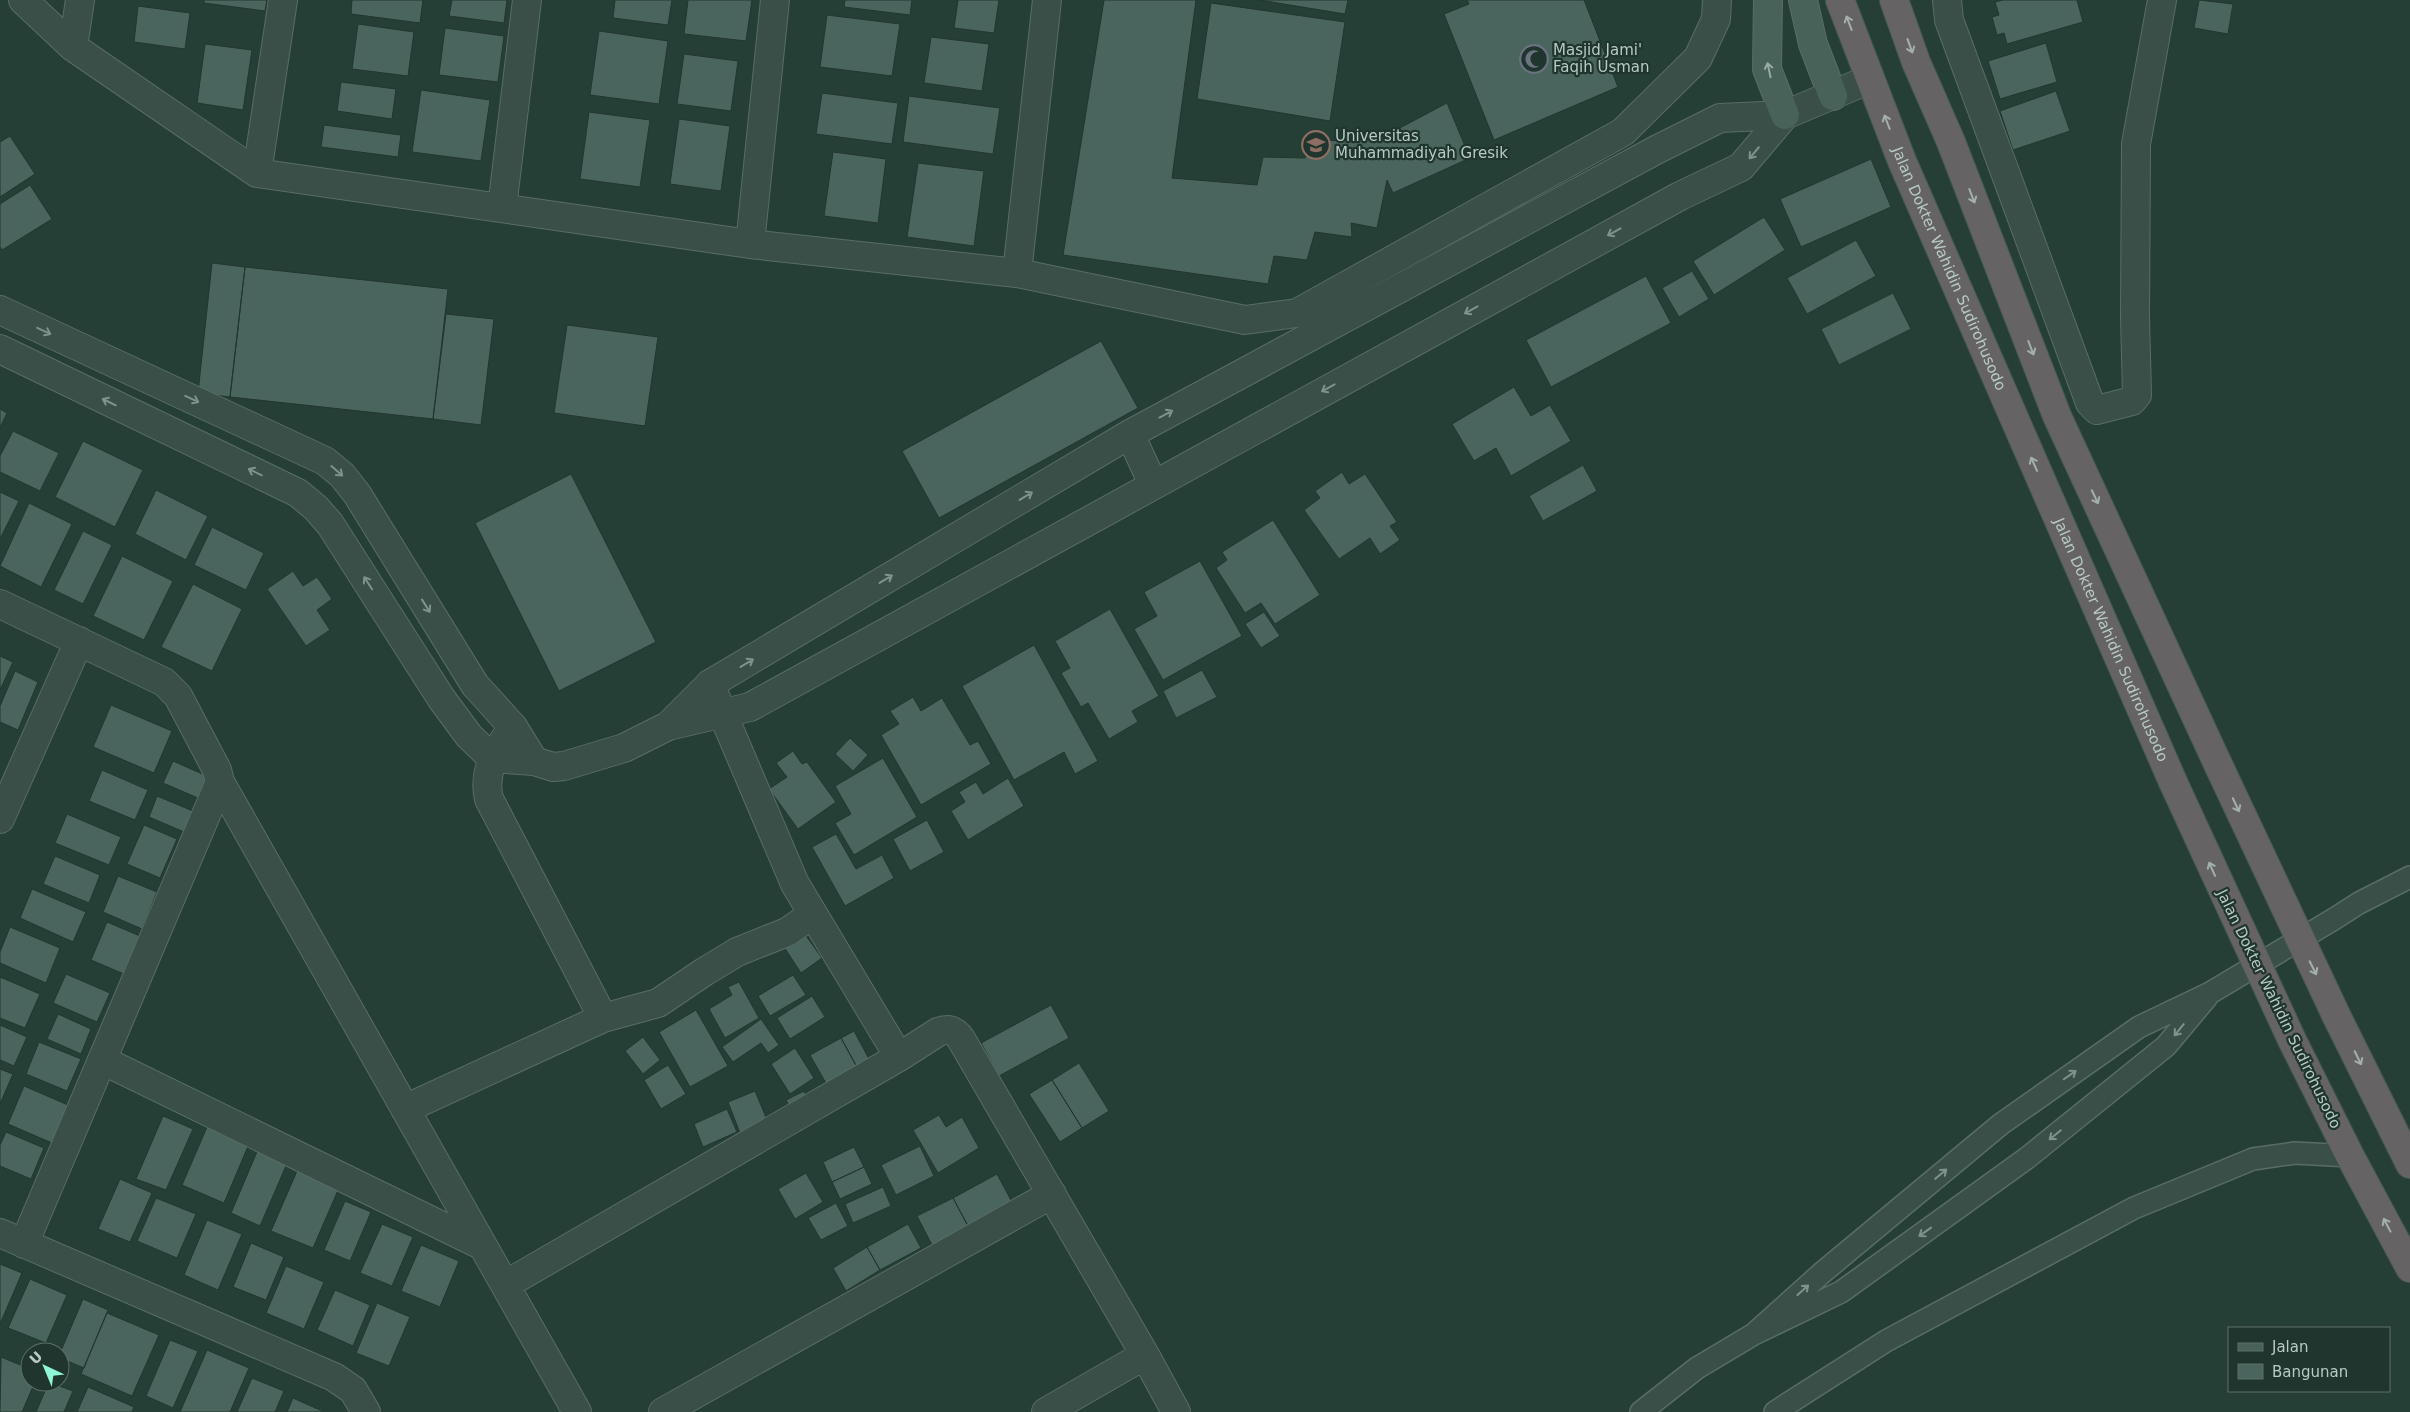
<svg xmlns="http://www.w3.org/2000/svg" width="2410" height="1412" font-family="'DejaVu Sans',sans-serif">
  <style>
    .building { fill: #4a655d; stroke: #21362f }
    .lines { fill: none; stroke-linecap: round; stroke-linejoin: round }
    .service-casing { stroke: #586d66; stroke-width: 24 }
    .minor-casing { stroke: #586d66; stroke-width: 30 }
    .tertiary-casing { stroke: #586d66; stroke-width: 30 }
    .secondary-casing { stroke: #586d66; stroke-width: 30 }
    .trunk-casing { stroke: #455a53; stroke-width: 30 }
    .service { stroke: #3a4f48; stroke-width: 21 }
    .minor { stroke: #3a4f48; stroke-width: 28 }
    .tertiary { stroke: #3a4f48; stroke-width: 28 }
    .secondary { stroke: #48625a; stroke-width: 28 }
    .trunk { stroke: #666364; stroke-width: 28 }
    .trunk-bridge-casing { stroke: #455a53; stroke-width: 30; stroke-linecap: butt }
    .trunk-bridge { stroke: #666364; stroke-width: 28 }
    .oneway { stroke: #a3b0ac }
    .oneway2 { stroke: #96aba4 }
    .oneway3 { stroke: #7f938c }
    .labels { text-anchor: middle; stroke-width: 4.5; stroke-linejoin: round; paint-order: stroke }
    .poi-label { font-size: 15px; fill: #b7cac4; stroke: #1f352d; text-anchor: start }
    .street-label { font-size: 15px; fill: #b7cac4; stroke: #1f352d }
  </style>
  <rect width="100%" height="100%" fill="#263f36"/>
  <!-- building -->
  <path class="building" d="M204,0h63l-2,11 -61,-8z
    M352,0h71l-3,23 -69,-9z
    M452,0h55l-3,23 -55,-7z
    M615,0h57l-4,25 -55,-7z
    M688,0h64l-6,41 -62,-7z
    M845,0h67l-2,15 -66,-8z
    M958,0h41l-5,33 -40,-5z
    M1104,0h92l-24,178 85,7 6,-28 42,1 9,-17 65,-2 68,-36 23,55 -77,35 -6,-13 -10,48 -26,-5 1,14 -37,-5 -8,28 -33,-4 -6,28 -205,-29z
    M1259,0h89l-3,14z
    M1467,0h117l34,87 -124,53 -50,-126 25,-10z
    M2003,0h74l6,22 -76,22 -3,-11 -7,2 -5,-18 7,-2 -4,-13z
    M2199,0l34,4 -5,30 -34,-6z
    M1211,3l134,19 -15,99 -133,-22z
    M138,6l52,7 -5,36 -51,-7z
    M827,15l73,9 -8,52 -72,-9z
    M358,24l56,8 -6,44 -56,-7z
    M445,28l59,8 -6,46 -59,-7z
    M599,31l69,10 -9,63 -69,-9z
    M931,37l58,7 -7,47 -58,-8z
    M2046,43l11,39 -57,17 -12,-38z
    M205,44l47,6 -9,60 -46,-7z
    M684,54l54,7 -7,50 -54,-7z
    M341,82l55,7 -4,30 -55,-8z
    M421,90l69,10 -9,61 -69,-9z
    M2056,91l14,40 -57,19 -13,-39z
    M822,93l76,10 -6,41 -76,-10z
    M909,96l91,12 -7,46 -90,-12z
    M589,112l61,8 -10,67 -60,-8z
    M679,119l51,7 -9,65 -51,-7z
    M324,125l77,10 -3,22 -77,-10z
    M10,136l25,38 -35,23v-55z
    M833,152l53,7 -8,64 -54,-7z
    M1871,159l20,48 -90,40 -21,-48z
    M918,163l66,8 -10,75 -67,-9z
    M30,185l22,34 -50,31 -2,-3v-43z
    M1764,217l21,33 -71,45 -21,-34z
    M1856,240l20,36 -69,38 -20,-36z
    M212,263l33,4 -15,130 -32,-4z
    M245,267l203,22 -15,130 -203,-22z
    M1692,271l17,28 -30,18 -17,-29z
    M1646,276l25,47 -120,64 -25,-47z
    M1893,293l18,36 -72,36 -18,-36z
    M446,314l48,5 -13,106 -48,-6z
    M567,325l91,12 -13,89 -91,-13z
    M1101,341l37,67 -199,110 -37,-67z
    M1514,387l17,29 19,-11 21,36 -60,35 -15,-28 -22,13 -22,-37z
    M0,409l7,4 -7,15z
    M13,431l46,22 -19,38 -40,-19v-16z
    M83,441l60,29 -28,57 -60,-30z
    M1583,465l14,26 -54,30 -14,-25z
    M1342,472l7,12 16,-10 32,48 -7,4 10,14 -20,14 -10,-16 -31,21 -35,-49 16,-12 -5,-7z
    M571,474l85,168 -97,49 -84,-168z
    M156,490l52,26 -22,44 -51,-26z
    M0,492l19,9 -19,38z
    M29,503l43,21 -31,63 -41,-21z
    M1273,520l47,75 -45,29 -14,-21 -16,10 -29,-45 11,-8 -5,-8z
    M212,527l52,26 -18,37 -52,-25z
    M83,531l29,14 -29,59 -29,-14z
    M122,556l51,25 -29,59 -51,-24z
    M1200,561l42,75 -79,44 -29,-51 23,-13 -13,-24z
    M293,571l10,15 14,-9 15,22 -15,11 13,20 -24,16 -39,-57z
    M193,584l49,25 -30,62 -51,-24z
    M1110,609l49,87 -27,15 6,11 -29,17 -21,-36 -7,4 -20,-34 9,-5 -15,-27z
    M1264,612l16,24 -19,12 -16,-24z
    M1034,645l64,116 -23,13 -11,-22 -50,28 -52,-94z
    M0,656l13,6 -13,28z
    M1202,670l15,27 -41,21 -13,-27z
    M15,671l23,11 -20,48 -18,-8v-16z
    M913,697l8,14 21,-13 28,47 8,-4 13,23 -70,41 -40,-70 18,-11 -9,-13z
    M111,705l61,26 -18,42 -61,-26z
    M850,738l18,17 -15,16 -18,-17z
    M793,751l9,13 5,-2 29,40 -38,27 -29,-40 18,-12 -11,-14z
    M883,758l34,59 -63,38 -19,-32 16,-9 -16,-28z
    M173,761l34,15 -9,22 -35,-15z
    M102,770l46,20 -13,30 -46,-19z
    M1008,778l16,28 -56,34 -17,-29 14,-9 -6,-10 17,-10 7,12z
    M157,796l36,15 -9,21 -35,-15z
    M67,814l54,23 -12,28 -54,-22z
    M927,820l17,32 -34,19 -17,-32z
    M144,825l33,14 -17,39 -33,-14z
    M836,834l20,35 26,-14 12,23 -49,28 -33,-59z
    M55,856l45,19 -11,28 -46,-19z
    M118,876l39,16 -15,37 -39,-17z
    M32,889l54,23 -13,30 -53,-24z
    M107,922l33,14 -16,38 -33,-14z
    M10,927l50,21 -14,35 -46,-20v-11z
    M804,933l18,25 -21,15 -17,-26z
    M66,974l44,19 -13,29 -44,-19z
    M793,975l13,20 -36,21 -12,-20z
    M0,977l40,17 -15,34 -25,-10z
    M739,982l20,36 -34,20 -16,-29 23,-14 -4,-8z
    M812,996l13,21 -35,22 -13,-21z
    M1051,1005l18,33 -70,38 -18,-33z
    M696,1010l32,56 -38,21 -31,-55z
    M58,1014l33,15 -10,25 -34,-15z
    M761,1019l18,26 -11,8 -7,-10 -28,19 -11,-15z
    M0,1025l27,12 -13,29 -14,-6z
    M854,1031l21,39 -17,-1 -17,-31z
    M643,1037l17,23 -17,14 -18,-23z
    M841,1038l17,31 -31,16 -17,-30z
    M39,1042l42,17 -14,32 -41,-17z
    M795,1048l19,30 -24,16 -19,-30z
    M1079,1063l30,48 -27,17 -30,-48z
    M668,1065l18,29 -25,15 -17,-29z
    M0,1069l13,5 -13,30z
    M1052,1080l30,48 -22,14 -31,-48z
    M24,1086l44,19 -16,38 -44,-19z
    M755,1091l13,31 -28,11 -12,-31z
    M804,1091l7,15 -17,9 -8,-15z
    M727,1109l10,23 -34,15 -9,-23z
    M939,1115l7,12 16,-10 17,31 -41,25 -25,-43z
    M163,1116l30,13 -27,61 -30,-11z
    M207,1127l42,17 -25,59 -42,-18z
    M6,1132l38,16 -13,31 -31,-13v-21z
    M920,1146l14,30 -38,19 -15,-30z
    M259,1147l30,12 -29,67 -29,-13z
    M854,1147l10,20 -32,15 -9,-20z
    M864,1167l8,17 -32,15 -8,-17z
    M297,1171l42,17 -26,60 -42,-17z
    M806,1173l17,29 -28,17 -17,-30z
    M997,1174l15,28 -44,24 -15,-28z
    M120,1179l32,14 -22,49 -32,-13z
    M883,1187l8,19 -38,17 -8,-19z
    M156,1198l40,16 -19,44 -40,-17z
    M953,1198l15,28 -36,19 -15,-29z
    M345,1201l26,11 -21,49 -26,-11z
    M836,1203l12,23 -27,14 -13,-22z
    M207,1220l35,14 -24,56 -34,-15z
    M382,1224l31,13 -21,49 -32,-13z
    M908,1224l13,24 -41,22 -13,-23z
    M251,1243l33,14 -18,43 -33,-13z
    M421,1245l38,16 -19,46 -39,-16z
    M867,1247l13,23 -34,21 -13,-23z
    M0,1264l22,9 -22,51z
    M286,1266l38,16 -20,47 -38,-16z
    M30,1279l37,16 -21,48 -38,-15z
    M335,1290l35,15 -17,41 -36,-16z
    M83,1299l25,11 -24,58 -24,-10v-5z
    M377,1303l33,14 -21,49 -33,-13z
    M107,1313l52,22 -27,61 -51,-22z
    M170,1340l28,11 -25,57 -27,-12z
    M207,1350l42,18 -19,44h-50z
    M1,1357l29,12v13h5l-13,30h-22z
    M252,1378l32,13 -9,21h-38z
    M49,1382l24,9 -9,21h-28z
    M88,1387l46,20 -2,5h-55z
    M293,1398l29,13v1h-35z"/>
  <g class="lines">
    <defs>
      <path id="service" d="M1754,1334l69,-62 178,-148 138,-97 71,-34 124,-74 25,-16 51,-26
        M1641,1412l56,-44 57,-34 87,-42 186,-134 139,-112 41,-49
        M1775,1412l111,-71 248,-133 119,-49 42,-6 55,3"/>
      <path id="minor" d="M23,0l50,47 184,126 493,71 267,29 30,-273
        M1947,0l2,20 141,383 7,7 35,-9 5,-6 -2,-78 1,-173 26,-144
        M73,47l7,-47
        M257,173l26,-173
        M502,208l25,-208
        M750,244l25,-244
        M1017,273l228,47 52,-7 326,-181 75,-74 18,-39 1,-19
        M0,604l164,78 14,14 39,74 3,12 357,630
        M710,684l85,200 104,173
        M513,727c-16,23 -31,43 -24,72l114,219
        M0,819l79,-178
        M102,1060l381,186
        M405,1109l198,-91 55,-15 46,-31 33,-20 50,-20 26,-18
        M0,1233l334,144 19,13 13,22
        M24,1244l196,-462
        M505,1285l394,-228 39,-25c10,-4 17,-2 23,7l184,316 31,57
        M663,1412l389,-218
        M1046,1412l99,-57"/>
      <path id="tertiary" d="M0,310l325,151 17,14 15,19 118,191 38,42 21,34
        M0,349l298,144 18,15 14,16 111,174 28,38 23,22 42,3 19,6 11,-1 60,-18 44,-22 82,-19 930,-511 61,-29 44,-52
        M1130,434l23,50
        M668,726l42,-42 420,-250 526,-284 64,-32 65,-3 85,-36"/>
      <path id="secondary" d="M1768,0l-1,69 18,46
        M1803,0l10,44 20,52"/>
      <g id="trunk">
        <path id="s1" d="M1840,0l62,161 271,621"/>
        <path d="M1894,0l22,62 35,80 106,274 159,344"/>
        <path d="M2336,1015l74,149"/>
        <path d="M2292,1040l58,116 60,112"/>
      </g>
    </defs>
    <!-- service casing -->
    <use href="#service" class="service-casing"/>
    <!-- minor casing -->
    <use href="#minor" class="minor-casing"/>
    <!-- tertiary casing -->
    <use href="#tertiary" class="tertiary-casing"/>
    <!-- secondary casing -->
    <use href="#secondary" class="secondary-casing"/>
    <!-- trunk casing -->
    <use href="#trunk" class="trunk-casing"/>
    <!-- service -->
    <use href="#service" class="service"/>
    <!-- minor -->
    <use href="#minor" class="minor"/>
    <!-- tertiary -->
    <use href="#tertiary" class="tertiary"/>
    <!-- secondary -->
    <use href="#secondary" class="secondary"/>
    <!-- trunk -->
    <use href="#trunk" class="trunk"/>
    <defs>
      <path id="trunk-bridge" d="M2216,760l120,255
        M2173,782l119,258"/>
    </defs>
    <!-- trunk-bridge casing -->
    <use href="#trunk-bridge" class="trunk-bridge-casing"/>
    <!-- trunk-bridge -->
    <use href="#trunk-bridge" class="trunk-bridge"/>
  </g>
  <!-- one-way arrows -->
  <defs><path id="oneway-shaft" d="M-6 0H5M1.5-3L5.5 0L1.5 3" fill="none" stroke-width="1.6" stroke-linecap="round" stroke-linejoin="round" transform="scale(1.25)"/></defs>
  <g class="oneway">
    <use href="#oneway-shaft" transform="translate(1849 23) rotate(-111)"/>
    <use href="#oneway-shaft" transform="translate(1910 46) rotate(70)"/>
    <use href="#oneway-shaft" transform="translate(1887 122) rotate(-111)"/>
    <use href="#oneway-shaft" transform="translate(1972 196) rotate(69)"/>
    <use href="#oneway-shaft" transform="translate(2031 348) rotate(69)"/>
    <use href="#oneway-shaft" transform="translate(2034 464) rotate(-114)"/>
    <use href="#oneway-shaft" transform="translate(2095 497) rotate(65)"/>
    <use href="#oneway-shaft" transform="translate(2236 805) rotate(65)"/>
    <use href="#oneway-shaft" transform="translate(2212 869) rotate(-114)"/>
    <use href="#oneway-shaft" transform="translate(2313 968) rotate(63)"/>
    <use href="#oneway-shaft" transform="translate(2358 1058) rotate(64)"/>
    <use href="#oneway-shaft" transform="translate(2387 1225) rotate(-118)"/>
  </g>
  <use class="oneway2" href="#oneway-shaft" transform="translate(1769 70) rotate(-102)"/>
  <g class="oneway3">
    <use href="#oneway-shaft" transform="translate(1754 153) rotate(130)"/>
    <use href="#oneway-shaft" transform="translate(1614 232) rotate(151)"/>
    <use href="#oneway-shaft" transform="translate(1471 310) rotate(151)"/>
    <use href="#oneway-shaft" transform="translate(44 331) rotate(25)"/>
    <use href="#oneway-shaft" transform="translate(1328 388) rotate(151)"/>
    <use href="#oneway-shaft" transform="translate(192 399) rotate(25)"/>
    <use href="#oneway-shaft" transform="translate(109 402) rotate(-154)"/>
    <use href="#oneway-shaft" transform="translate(1166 414) rotate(-28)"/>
    <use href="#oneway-shaft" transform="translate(337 471) rotate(41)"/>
    <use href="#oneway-shaft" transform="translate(255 472) rotate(-154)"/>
    <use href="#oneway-shaft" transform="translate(1026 496) rotate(-31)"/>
    <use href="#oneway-shaft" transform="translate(886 579) rotate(-31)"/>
    <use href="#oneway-shaft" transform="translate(368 583) rotate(-123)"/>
    <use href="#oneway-shaft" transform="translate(426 606) rotate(58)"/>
    <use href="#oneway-shaft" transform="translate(747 663) rotate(-31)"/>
    <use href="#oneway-shaft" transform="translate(2179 1030) rotate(129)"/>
    <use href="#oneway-shaft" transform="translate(2070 1075) rotate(-35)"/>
    <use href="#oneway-shaft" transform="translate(2055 1135) rotate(141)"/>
    <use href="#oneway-shaft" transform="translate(1941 1174) rotate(-40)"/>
    <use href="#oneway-shaft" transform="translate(1925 1232) rotate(144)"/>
    <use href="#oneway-shaft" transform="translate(1803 1290) rotate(-42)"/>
  </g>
  <!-- icons -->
  <defs>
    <symbol id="mosque-ring" viewBox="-11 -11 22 22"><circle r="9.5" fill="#1f352d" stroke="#6b7280" stroke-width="1.5"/><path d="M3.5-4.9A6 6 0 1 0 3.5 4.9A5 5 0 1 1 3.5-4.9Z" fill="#6b7280"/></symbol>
    <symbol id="university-ring" viewBox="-11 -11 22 22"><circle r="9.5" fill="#1f352d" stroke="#8d6e63" stroke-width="1.5"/><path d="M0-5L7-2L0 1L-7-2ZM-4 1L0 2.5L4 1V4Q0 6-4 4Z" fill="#8d6e63"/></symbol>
  </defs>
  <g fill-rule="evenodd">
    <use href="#mosque-ring" x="1518" y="43" width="32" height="32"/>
    <use href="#university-ring" x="1300" y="129" width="32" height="32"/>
  </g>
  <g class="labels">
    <!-- poi labels -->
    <g class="poi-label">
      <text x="1553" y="55">Masjid Jami'<tspan x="1553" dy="17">Faqih Usman</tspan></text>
      <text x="1335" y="141">Universitas<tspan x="1335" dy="17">Muhammadiyah Gresik</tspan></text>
    </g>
    <!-- street labels -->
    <g class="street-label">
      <text dy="5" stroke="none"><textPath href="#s1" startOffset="290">Jalan Dokter Wahidin Sudirohusodo</textPath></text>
      <text dy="5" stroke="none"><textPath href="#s1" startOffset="695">Jalan Dokter Wahidin Sudirohusodo</textPath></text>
      <text transform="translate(2279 1009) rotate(64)" y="5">Jalan Dokter Wahidin Sudirohusodo</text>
    </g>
  </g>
  <!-- legend -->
  <rect x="2228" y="1327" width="162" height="65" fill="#1f352d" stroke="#5c7169"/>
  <rect x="2238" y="1343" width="25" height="8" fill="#48625a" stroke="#5c7169"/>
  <text x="2272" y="1352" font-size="15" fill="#b7cac4">Jalan</text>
  <rect x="2238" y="1364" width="25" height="15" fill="#4a655d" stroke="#5c7169"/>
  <text x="2272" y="1377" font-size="15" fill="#b7cac4">Bangunan</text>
  <!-- north arrow -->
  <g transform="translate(45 1367) rotate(316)"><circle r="24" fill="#1f352d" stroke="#5c7169"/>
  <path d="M0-4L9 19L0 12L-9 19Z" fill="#90f5d6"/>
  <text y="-8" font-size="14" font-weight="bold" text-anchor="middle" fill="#b7cac4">U</text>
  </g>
</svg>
